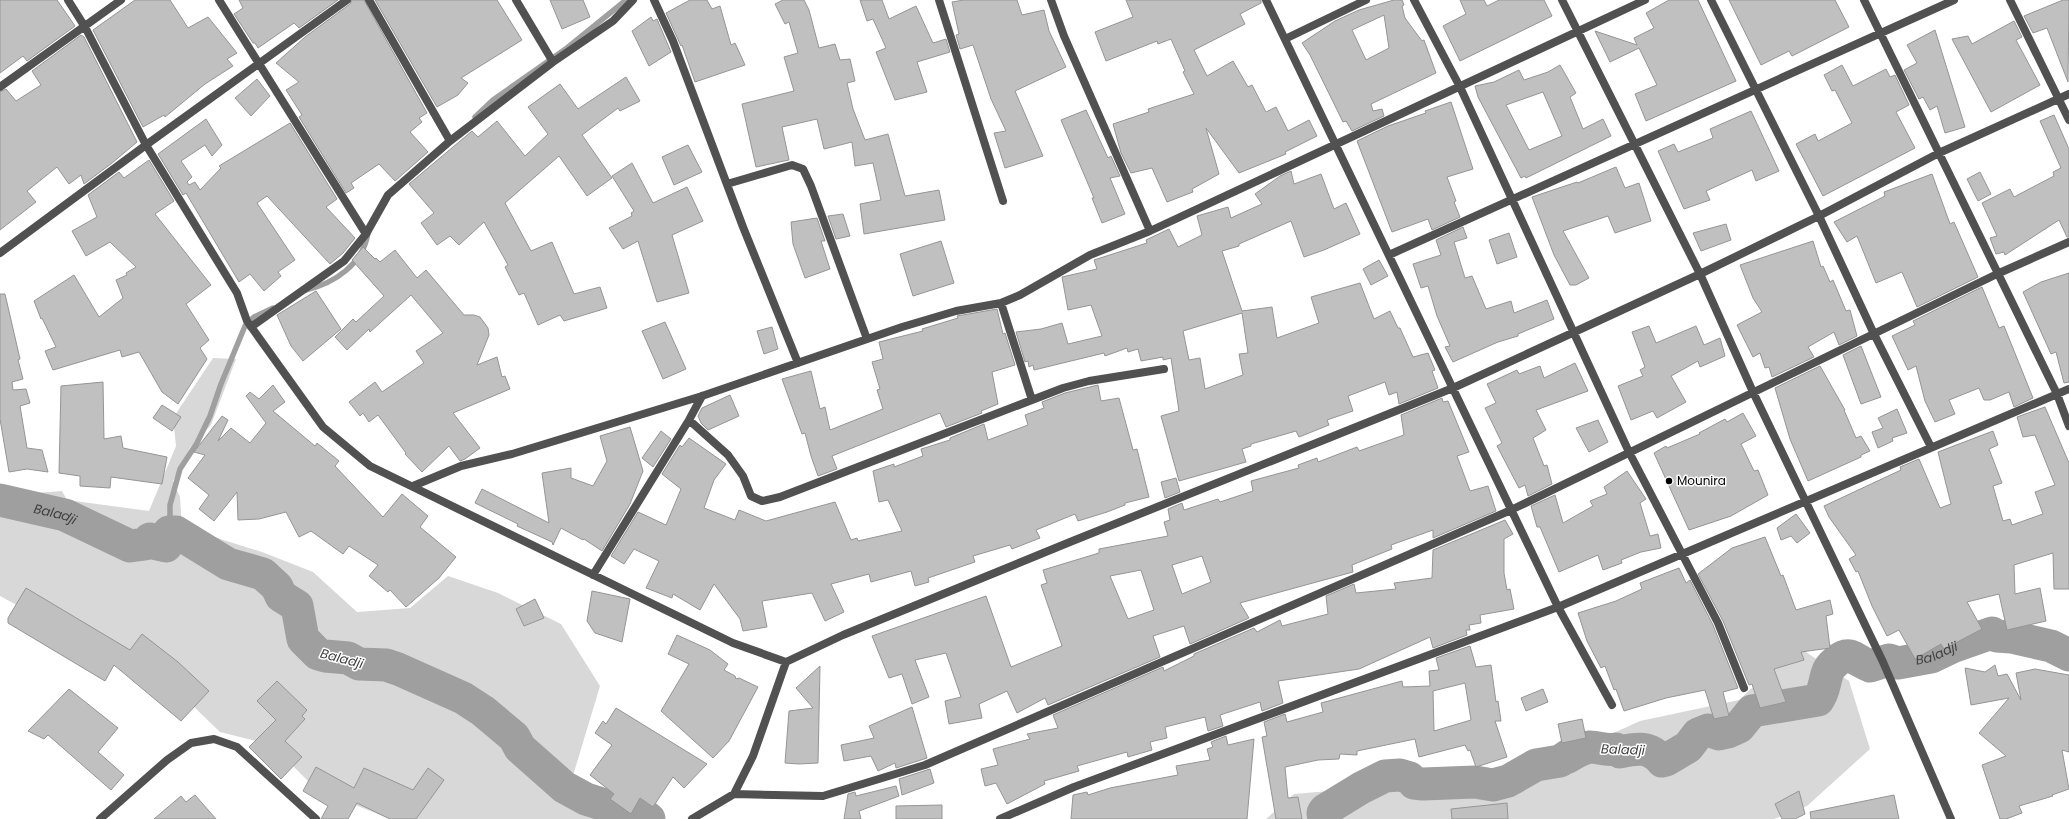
<svg xmlns="http://www.w3.org/2000/svg" width="2069" height="819" font-family="Poppins,sans-serif">
  <style>
    .green { fill: #d8d8d8 }
    .lines { fill: none; stroke-linecap: round; stroke-linejoin: round }
    .stream { stroke: #9f9f9f; stroke-width: 5.5 }
    .river { stroke: #9f9f9f; stroke-width: 33 }
    .building { fill: #c0c0c0; stroke: #959595; fill-rule: evenodd }
    .minor { stroke: #515151; stroke-width: 8 }
    .poi-dot { fill: #000; stroke: #fff; stroke-width: 1.5 }
    .labels { text-anchor: middle; stroke-width: 3; stroke-linejoin: round; paint-order: stroke }
    .poi-label { font-size: 12px; fill: #000; stroke: #fff; text-anchor: start }
    .water-label { font-size: 13px; font-style: italic; fill: #404040; stroke: #fff }
  </style>
  <rect width="100%" height="100%" fill="#fff"/>
  <!-- green -->
  <path class="green" d="M213,358l23,1 -25,66 -21,23 -17,33 7,16 2,30 80,25 51,20 44,40 53,-4 38,-32 50,17 63,31 39,62 -31,103 15,14 33,16h-227l-74,-30 -44,-44 -52,-13 -56,-54 -116,-56 -48,-26v-106l22,4 40,-3 5,9 82,11 27,-65 -3,-28z
    M1797,646l52,35 21,68 -63,57 -33,13h-508l28,-25 106,-9 152,-24 88,-40 99,-21z"/>
  <g class="lines">
    <!-- stream -->
    <path class="stream" d="M475,117l18,-17 74,-52 59,-48
      M306,290c29,-7 57,-26 62,-57
      M166,546l4,-21v-20l10,-36 17,-26 13,-27 11,-32 24,-58 9,-9 19,-9"/>
    <!-- river -->
    <g class="river">
      <path id="s1" d="M0,500l65,15 65,31 15,-2 5,-5 -2,3 18,4 3,-14h7l52,32 35,10 14,13 4,9 16,10 6,33 15,15 7,2 23,2 11,6 27,1 12,4 65,29 20,13 31,26 6,11 44,39 22,12 25,8 17,1 15,6 6,5"/>
      <path id="s2" d="M1324,819l-1,-6 2,-3 36,-22 24,-12 15,-1 10,3 4,5 9,1 52,-2 18,3 15,-4 28,-16 24,-4 12,-8 -6,5c8,-4 15,-10 24,-11 10,0 15,4 26,2l4,3c17,-4 30,-6 42,9l4,-1 22,-13 10,-13 10,-4 11,4 9,-2 11,-5 13,-16 66,-11c6,-8 6,-16 9,-26 2,-8 15,-20 23,-18 6,2 14,8 20,10l19,-6 9,3 33,-6 21,-10 40,-14 5,3 14,1 40,9 18,9"/>
    </g>
  </g>
  <!-- building -->
  <path class="building" d="M0,0h57l18,26 -48,35 -4,-5 -23,17z
    M135,0h35l18,28 20,-11 29,36 -10,6 6,7 -28,18 -40,33 -1,-2 -21,12 -50,-97z
    M239,0h99l-39,28 -5,-5 -36,25 -3,-5h-2l-19,-29 9,-6z
    M352,0h12l63,113 -8,5 3,4 -12,10 18,20 -33,29 -16,-17 -28,19 3,5 -8,5 -47,-76 3,-2 -16,-25 13,-8 -23,-19 29,-26 45,-33z
    M375,0h122l25,40 -61,38 7,5 -10,12 -21,12z
    M550,0h33l7,17 -28,12z
    M690,0h17l5,9 8,-3 11,39 4,-2 10,22 -50,17 -13,-37 -1,1 -15,-33z
    M783,0h21l5,10 10,38 16,-4 5,16 10,-1 5,22 -8,2 6,26 12,31 23,-6 17,62 34,-6 6,30 -81,14 -4,-30 21,-4 -8,-37 -18,3 -3,-24 -28,7 -7,-30 -35,8 7,33 -33,7 -14,-63 52,-13 -10,-34 14,-4 -9,-31 -4,2 -10,-20z
    M860,0h22l7,19 27,-13 17,37 13,-4 4,13 -33,10 10,30 -32,8 -19,-48 10,-4 -13,-29 -6,2z
    M964,0h53l5,15 22,-5 5,21 17,36 -51,24 28,65 -38,12 -11,-35 12,-2 -15,-32 -18,-54 -13,4 -4,-14 3,-1 -7,-32z
    M1126,0h135v3l-21,11 5,10 -51,26 13,26 26,-15 15,26 4,-2 14,27 10,-5 12,24 21,-11 8,16 -32,16 1,2 -47,19 -33,-45 13,46 -27,15 1,3 -26,10 -15,-34 -21,5 -10,-20 -8,-29 36,-12 -1,-3 46,-15 -11,-22 2,-1 -14,-32 -13,5 -1,-3 -51,20 -11,-29 38,-15z
    M1394,0h8l2,5 -2,1 3,12 17,23 2,-1 12,33 -65,31 2,7 9,-2 2,7 -32,15 -6,-10 -3,1 -33,-67 -8,-12 33,-22 24,-11zM1384,15l5,33 -23,12 -14,-30z
    M1460,0h24l3,6 12,-6h45l8,16 -92,45 -17,-35 23,-12z
    M1669,0h29l38,81 -90,40 -11,-27 22,-9 -18,-37 -29,14 -15,-31 42,14 -3,-7 20,-10 -8,-15z
    M1729,0h106l14,27 -57,29 -3,-5 -28,14z
    M2063,0h6l-1,82 -21,-54 -14,5 -9,-17z
    M651,17l2,4 4,-2 14,33 -22,14 -17,-35z
    M2014,21l8,16 -6,3 24,45 -49,27 -39,-73 16,-3 4,8z
    M1935,30l30,97 -20,6 -8,-27 -7,4 -7,-13 -4,2 -15,-29 13,-7 -10,-18z
    M81,35l3,2 53,105 -25,21 -28,21 -3,-9 -12,9 -12,-17 -30,24 9,11 -36,28v-138l6,-3 10,12 25,-16 -9,-14z
    M1560,65l16,28 -6,4 13,32 20,-10 8,17 -85,42 -1,-2 -4,2 -43,-81 -3,-11 19,-4 25,-12 5,10 24,-8zM1543,92l19,44 -33,14 -23,-45z
    M1842,65l11,21 33,-17 4,8 5,-2 14,30 -13,7 19,36 -92,48 -27,-52 19,-10 3,7 34,-18 -17,-33 -3,1 -8,-16z
    M626,77l14,24 -20,10 -2,-3 -36,27 30,43 -25,18 -28,-40 -54,47 26,48 21,-9 22,52 26,-7 7,21 -43,13 -4,-6 -22,10 -14,-32 -5,2 -14,-28 3,-2 -24,-43 -25,23 -9,-9 -13,9 -16,-22 13,-10 -25,-29 63,-53 6,6 19,-16 28,35 23,-22 -20,-27 32,-23 18,25z
    M257,79l13,17 -19,20 -16,-18z
    M1451,102l22,67 -26,8 9,24 -2,1 6,15 -28,13 -4,-11 -36,13 -35,-91 31,-15 38,-13 -1,-2z
    M1086,110l22,48 3,-2 9,20 -10,2 15,36 -23,9 -10,-25h2l-33,-78z
    M1751,111l28,60 -23,10 -4,-11 -46,21 4,9 -26,9 -26,-58 16,-7 4,8 35,-14 -3,-9z
    M2054,115l15,34v88h-2l-8,-17 -54,35 -1,-3 -8,2 -6,-16 7,-2 -15,-33 28,-14 4,8 40,-21 -1,-4 8,-4 -21,-47z
    M206,119l16,26 -10,11 -7,-11 -24,16 11,16 -5,5 2,3 6,-3 5,8 21,-22 -2,-2 71,-43 47,76 -11,8 29,31 -12,15 -13,11 -63,-68 -10,7 38,57 -17,12 3,4 -17,15 -14,-17 -11,8 -53,-89 -3,2 -25,-41z
    M688,145l14,27 -28,13 -12,-28z
    M149,160l25,41 -19,13 56,71 -25,19 23,36 -9,8 7,11 -29,45 -16,-12 -23,-40 -17,5 -2,-7 -67,20 -8,-19 11,-4 -14,-29 -1,1 -7,-18 40,-26 25,42 24,-19 -7,-18 11,-5 -1,-2 10,-6 -26,-25 -24,14 -14,-25 25,-14 -9,-22 31,-23 5,6z
    M632,163l21,40 34,-16 16,34 -31,14 17,58 -32,9 -19,-61 -15,8 -14,-21 23,-12 -1,-3 3,-2 -22,-35z
    M1616,167l9,21 14,-5 12,38 -36,12 -7,-17 -45,15 26,47 -13,7h-6l-16,-30 -22,-58 45,-15 1,1z
    M1291,171l3,13 27,-10 13,35 12,-6 14,31 -36,16 -20,7 -13,-36 -52,23v2l-17,5 20,60 30,-4 5,31 42,-15 -8,-26 49,-14 14,36 16,-8 8,17h2l13,29 15,-4 7,17 -3,1 6,17 -39,16 -2,-12 -8,3 -4,-13 -37,14 5,15 -26,9 2,5 -30,12 -3,-6 -45,13v2l-9,3 4,13 -67,19 -18,-65 18,-5 -8,-53 -8,2v-3l-22,4 -3,-12 -10,3 -1,-4 -22,8 -1,-3 -70,17 -1,-5 -4,2 -1,-6 -3,1 -9,-30 25,-3 21,-6 6,21 34,-8 -11,-31 -23,5 -6,-33 35,-8 -3,-9 53,-17 -1,-3 23,-11 9,18 24,-12 -5,-19 31,-9 3,11 31,-14 -7,-10 25,-18zM1242,313l6,40 -9,1 4,21 -38,14 -5,-31 -11,2 -6,-29z
    M1980,172l11,22 -13,7 -11,-22z
    M1932,174l18,50 4,-2 24,55 -61,30 -15,-35 -26,11 -19,-47 -10,6 -13,-20 51,-26 -1,-4z
    M843,214l7,22 -14,3 -8,-23z
    M817,218l8,23h-4l9,28 -25,9 -12,-34 -2,-22z
    M1726,224l5,16 -30,11 -8,-18z
    M1463,227l4,11 -13,4 11,36 7,-2 14,33 25,-8 3,12 33,-13 7,19 -36,15v2l-20,6 -45,20 -8,-15 5,-1 -13,-30 -9,-30 -7,2 -8,-24 28,-9 -5,-15z
    M1509,233l8,24 -20,7 -8,-24z
    M941,241l13,42 -41,13 -13,-42z
    M1813,241l8,26 2,-1 7,16 3,-2 13,31 4,-1 7,26 -18,9 -5,-13 -26,15 6,10 -42,20 -3,-10 -4,1 -5,-15 -7,4 -16,-32 25,-13 -9,-14 -13,-33z
    M363,247l12,12 1,-1 4,4 15,-12 22,28 9,-8 38,45h10l6,2 8,11 1,7 -12,30 20,-8 5,20 3,-1 5,13 -57,24 27,35 -15,11 -5,2 -11,-15 -27,26 -17,-18 1,-1 -28,-38 -9,7 -6,-9 -3,3 -11,-14 26,-20 7,10 42,-29 -8,-12 27,-18 -32,-38 -41,37 -1,-3 -22,21 -12,-13 18,-18 3,3 28,-26 -32,-36z
    M1379,260l9,16 -17,9 -8,-16z
    M2069,273v109l-5,1 -8,-31 -5,2 -28,-62 18,-10z
    M1982,287l17,41 5,-2 29,72 -19,9 -5,-15 -19,8h-6l-5,-12 -30,12 6,14 -20,8 -10,-21 -9,-35 -8,4 -16,-34 23,-11 -2,-4z
    M316,291l25,38 -38,32 -12,-15 -14,-31z
    M0,294h5l15,65 -2,1 5,19 -11,3 1,8 13,-1 4,14 -10,3 7,42 15,2 6,22 -21,-3 -18,3 -9,-53z
    M997,309l6,25 2,-1 10,32 -23,7 6,32 -17,7 1,2 -36,14 -6,-14 -108,43 5,13 -19,7 -7,-20 -6,-23 -3,1 -20,-55 29,-8 9,38 5,-2 5,23 53,-21 -6,-19 3,-1 -8,-27 11,-3 -4,-17 44,-11 -1,-2 36,-11 -1,-2z
    M665,322l21,47 -23,10 -21,-48z
    M1649,326l7,17 40,-17 8,19 16,-7 5,18 -25,11 -2,-6 -27,15 15,26 -29,16 -4,-7 -22,9 -13,-34 25,-10 -3,-6 5,-3 -13,-35z
    M772,327l6,22 -14,5 -7,-23z
    M1861,346l20,51 -20,7 -18,-49z
    M1575,363l13,28 -52,19 10,20 -13,8 11,28 3,-1 5,19 -24,12 -3,-11 -6,3 -22,-42 5,-3 -17,-35 11,-5 -9,-19 30,-14 2,4 21,-8 4,12z
    M1820,366l25,44h-1l12,28 5,-2 9,15 -9,4v2l-53,24 -18,-42 -15,-51z
    M103,382l1,57 17,-3 2,12 44,9 -5,27 -51,-7 -1,11 -30,-2v-10l-21,-3 2,-87z
    M273,385l12,17 -12,9 42,35 2,-3 22,18 -4,5 48,51 19,-23 26,22 -8,11 36,30 -17,21 -33,29 -16,-17 -2,2 -19,-16 9,-11 -29,-19 -6,8 -32,-23 -12,6 -13,-25 -27,7 -21,1 -1,-28 -23,29 -15,-12 10,-14 -21,-17 17,-23 -11,-3 28,-36 6,4 -10,21 13,-13 19,15 16,-20 -20,-27 4,-4 9,7z
    M1098,385l3,16 18,-3 14,52 4,-1 12,48 -24,6v2l-18,7 -29,9 -3,-7 -39,16 4,8 -28,11 -2,-4 -37,11 2,6 -47,16 1,4 -14,4 -4,-15 -40,11 -2,-8 -38,10 13,28 -19,9 -13,-28 -50,8 5,26 -24,4 -3,-12 -26,-35 -14,26 -27,-16 -1,4 -26,-10 13,-27 -25,-12 -10,15 -13,-8 27,-44 28,13 15,-36 -19,-15 18,-29 2,2 7,-9 37,26 -12,16 -10,28 31,12 4,-10 27,11 69,-19 16,38 6,-2 1,3 44,-10 -14,-31 -9,2 -6,-31 21,-7v3l29,-11 -2,-7 29,-9v-2l34,-14 4,16 40,-15 -3,-10 19,-7 -2,-6 23,-9z
    M730,395l9,21 -31,14 -7,-7 -3,-7 4,-8z
    M1442,398l1,4 5,-1 21,51 -12,4 13,35 18,-5 8,25 -63,27v-8l-42,15 1,4 -40,16 1,7 -113,31 9,15 -59,26 -6,-18 -31,10 7,21 -112,48 -3,-7 -28,15 -10,-22 -28,13 3,14 -33,6 -4,-23 16,-4 -15,-44 -31,7 14,37 -17,7 -10,-30 -13,4 -17,-42 114,-40 25,71 51,-21 -21,-61 6,-2 -4,-13 56,-17v-4l69,-13 -4,-14 6,-2 -2,-11 14,-6 2,7 34,-11 2,3 33,-11 -2,-10 48,-13 -1,-3 19,-7 1,4 39,-15 2,4 45,-16 -3,-20zM1202,556l9,26 -29,12 -10,-29zM1141,570l13,40 -26,9 -18,-43z
    M162,405l19,12 -9,14 -19,-13z
    M2045,407l24,56v126h-15l-1,-36 -39,12 1,29 25,-6 6,33 -39,9 -8,-36 -32,8 15,27 -38,20 -3,-5 -26,15 -16,-29 -12,6 -15,-30 -14,-35 -2,1 -7,-13 7,-4 -27,-38 -5,-11 77,-36 -1,-3 19,-8 21,49 11,-4 -13,-52 55,-21 5,14 -9,4 13,34 -9,3 10,35 7,-2 2,6 31,-11 -8,-22 20,-7 -20,-50 -12,2 -6,-20z
    M1897,409l10,24 -15,5 1,3 -15,7 -6,-16 11,-4 -5,-10z
    M1743,413l13,23 -15,8 13,27 4,-1 10,25 -37,21 -42,14 -35,-77 12,-7 1,2 33,-14 -1,-1 26,-14 2,3z
    M1598,420l10,22 -19,10 -13,-24z
    M630,427l13,44 -13,33 -28,47 -18,-12 -1,1 -22,-12 -8,17 -1,-3 -35,-16 1,-2 -43,-21 7,-14 67,34 -7,-50 29,-5v10l22,8 14,-25 -7,-25z
    M661,431l10,8 -18,28 -11,-9z
    M1627,471l19,28 -6,4 10,33 8,-2 3,14 -20,4 -20,8 1,3 -19,7 -5,-15 -39,17 -19,-45h-3l-6,-21 24,-11 8,28 30,-17 -3,-5 17,-7 -3,-7z
    M1176,478l4,14 -15,6 -4,-16z
    M1796,514l14,19 -13,10 -6,-7 -10,4 -4,-12z
    M1505,520l8,14 -9,5v34l3,17 3,-1 4,20 -34,6 1,8 -12,2 1,5h-4l1,5 -34,13 -3,-11 -71,32 -81,12 5,22 -21,8 -2,-9 -40,13 3,11 -15,5 -3,-14 -40,10 2,11 -17,4 2,8 -24,7 -1,-5 -50,14 2,5 -35,10 1,3 -38,20 -11,-21 -11,3 -4,-17 17,-4 -5,-16 37,-10 -3,-5 31,-6 -5,-13 110,-48 1,4 30,-15v-2l60,-26 3,4 23,-12 2,6 46,-12 -2,-18 28,-12 2,9 40,-4 -2,-6 38,-5 1,-28z
    M1765,537l16,39 2,-1 13,35 34,-10 3,14 -7,2 4,32 -29,4 3,8 -30,9 12,33 -26,6 -8,-24 -3,1 -26,-64 -25,-47 34,-26z
    M1679,568l7,15 4,-3 23,45 25,63 -15,4 6,24 -15,3 -9,-29 -39,8 -42,13 -8,-22 -2,1 -9,-24 -4,2 -14,-27 -9,-28 38,-12 26,-12 -2,-6z
    M26,588l104,62 12,-16 36,28 31,29 -28,30 -67,-56 -9,16 -97,-58v-5z
    M592,591l38,8 -8,43 -27,-9 -8,-12z
    M535,599l9,19 -20,8 -8,-17z
    M677,635l33,15 18,14 -4,6 11,6 1,3 3,-1 19,9 -29,54 -16,17 -52,-47 28,-47 -21,-10z
    M1470,646l6,21 15,-2 5,37 2,-1 3,20h-6l12,36 -31,10 -6,-17 -2,1 -3,-6 -46,12 -4,-18 -58,12v4l-17,-1 -1,5 -21,1 -33,7 3,31 10,-1 4,22h-26l-14,-82 5,-1 -3,-14 21,-8 2,8 36,-10 -2,-9 81,-22 1,6 27,-1 -1,-15 10,-1 -3,-12zM1465,683l6,37 -37,11 -1,-40z
    M1995,665l3,11 9,-2 14,26 -5,-27 19,-4 34,6v77l-7,-2 7,39 -17,6 1,1 -34,10 3,7 -16,6h-6l-18,-54 24,-9 -27,-23 30,-35 -38,7 -6,-37 20,4z
    M820,666l-2,97 -19,1 -14,-1 4,-52 24,-3 -17,-20z
    M277,681l30,29 -5,6 3,3 -20,22 17,16 -21,22 -32,-32 27,-27 -19,-19z
    M69,689l49,39 -20,24 26,23 -13,15 -63,-55 -4,4 -16,-8z
    M1543,689l5,13 -22,9 -5,-13z
    M912,707l15,51 -31,10 -1,-5 -17,8 -7,-15 -27,5 -3,-16 33,-7 -5,-12z
    M616,708l91,56 -23,24 -11,-11 -20,30 -13,-9 -9,16 -21,-15 4,-5 -24,-19 22,-30 -17,-12 8,-12 3,3z
    M1582,719l4,19 -24,5 -4,-19z
    M1226,736l2,9 26,-6 -7,80h-176l2,-24 14,-3 1,3 22,-7 68,-13 -2,-9 34,-6 -3,-11 6,-2 -2,-5z
    M316,767l38,21 10,-20 49,22 15,-22 16,12 -28,39h-26l-33,-16 -9,16h-27l7,-13 -25,-15z
    M930,769l4,14 -32,12 -3,-16z
    M896,786l3,10 -40,15 2,8h-17l4,-25 7,-2 1,4z
    M1799,791l6,23 -10,5h-13l-7,-15z
    M195,795l21,24h-62l27,-23 5,6z
    M1894,795l5,24h-88l-1,-7z
    M1507,803l1,16h-56l-1,-10z
    M942,805v14h-46v-13z"/>
  <g class="lines">
    <!-- minor -->
    <path class="minor" d="M68,0l17,27 61,118 91,148 10,28 76,106 47,39 363,177 53,19 57,-27 227,-93 383,-154 247,-114 119,-58 120,-63 130,-59
      M219,0l147,234
      M369,0l81,141
      M516,0l37,62
      M654,0l19,41 70,186 55,136
      M939,0l64,201
      M1051,0l13,36 86,195
      M1266,0l292,607 54,98
      M1414,0l46,87 169,365 89,171 26,65
      M1562,0l138,274 53,118 130,270 68,157
      M1711,0l108,216 55,118 57,113
      M1864,0l193,394 12,32
      M2010,0l59,120
      M1285,39l81,-39
      M0,87l121,-87
      M727,184l65,-19 11,4 8,17 56,153
      M0,253l146,-108 201,-145
      M1389,255l565,-255
      M1001,303l31,97
      M251,327l93,-66 22,-27 22,-39 62,-54 103,-79 60,-41 20,-21
      M689,420l39,35 15,21 8,20 11,5 18,-4 283,-109 26,-7 75,-12
      M413,486l48,-20 51,-12 190,-58 200,-69 54,-16 45,-8 19,-8 70,-40 60,-24 495,-231
      M593,575l96,-155 13,-24
      M734,794l19,-38 33,-94
      M100,819l67,-59 24,-17 23,-4 23,8 79,72
      M692,819l42,-25 89,2 102,-31 586,-255 486,-236 72,-32
      M1000,819l74,-32 484,-180 511,-218"/>
  </g>
  <!-- markers -->
  <circle class="poi-dot" cx="1669" cy="481" r="4"/>
  <g class="labels">
    <!-- poi labels -->
    <g class="poi-label">
      <text x="1677" y="485">Mounira</text>
    </g>
    <!-- water labels -->
    <g class="water-label">
      <text dy="5" stroke="none"><textPath href="#s1" startOffset="57">Baladji</textPath></text>
      <text dy="5" stroke="none"><textPath href="#s2" startOffset="716">Baladji</textPath></text>
      <text transform="translate(342 658) rotate(15)" y="5">Baladji</text>
      <text transform="translate(1623 749) rotate(2)" y="5">Baladji</text>
    </g>
  </g>
</svg>
